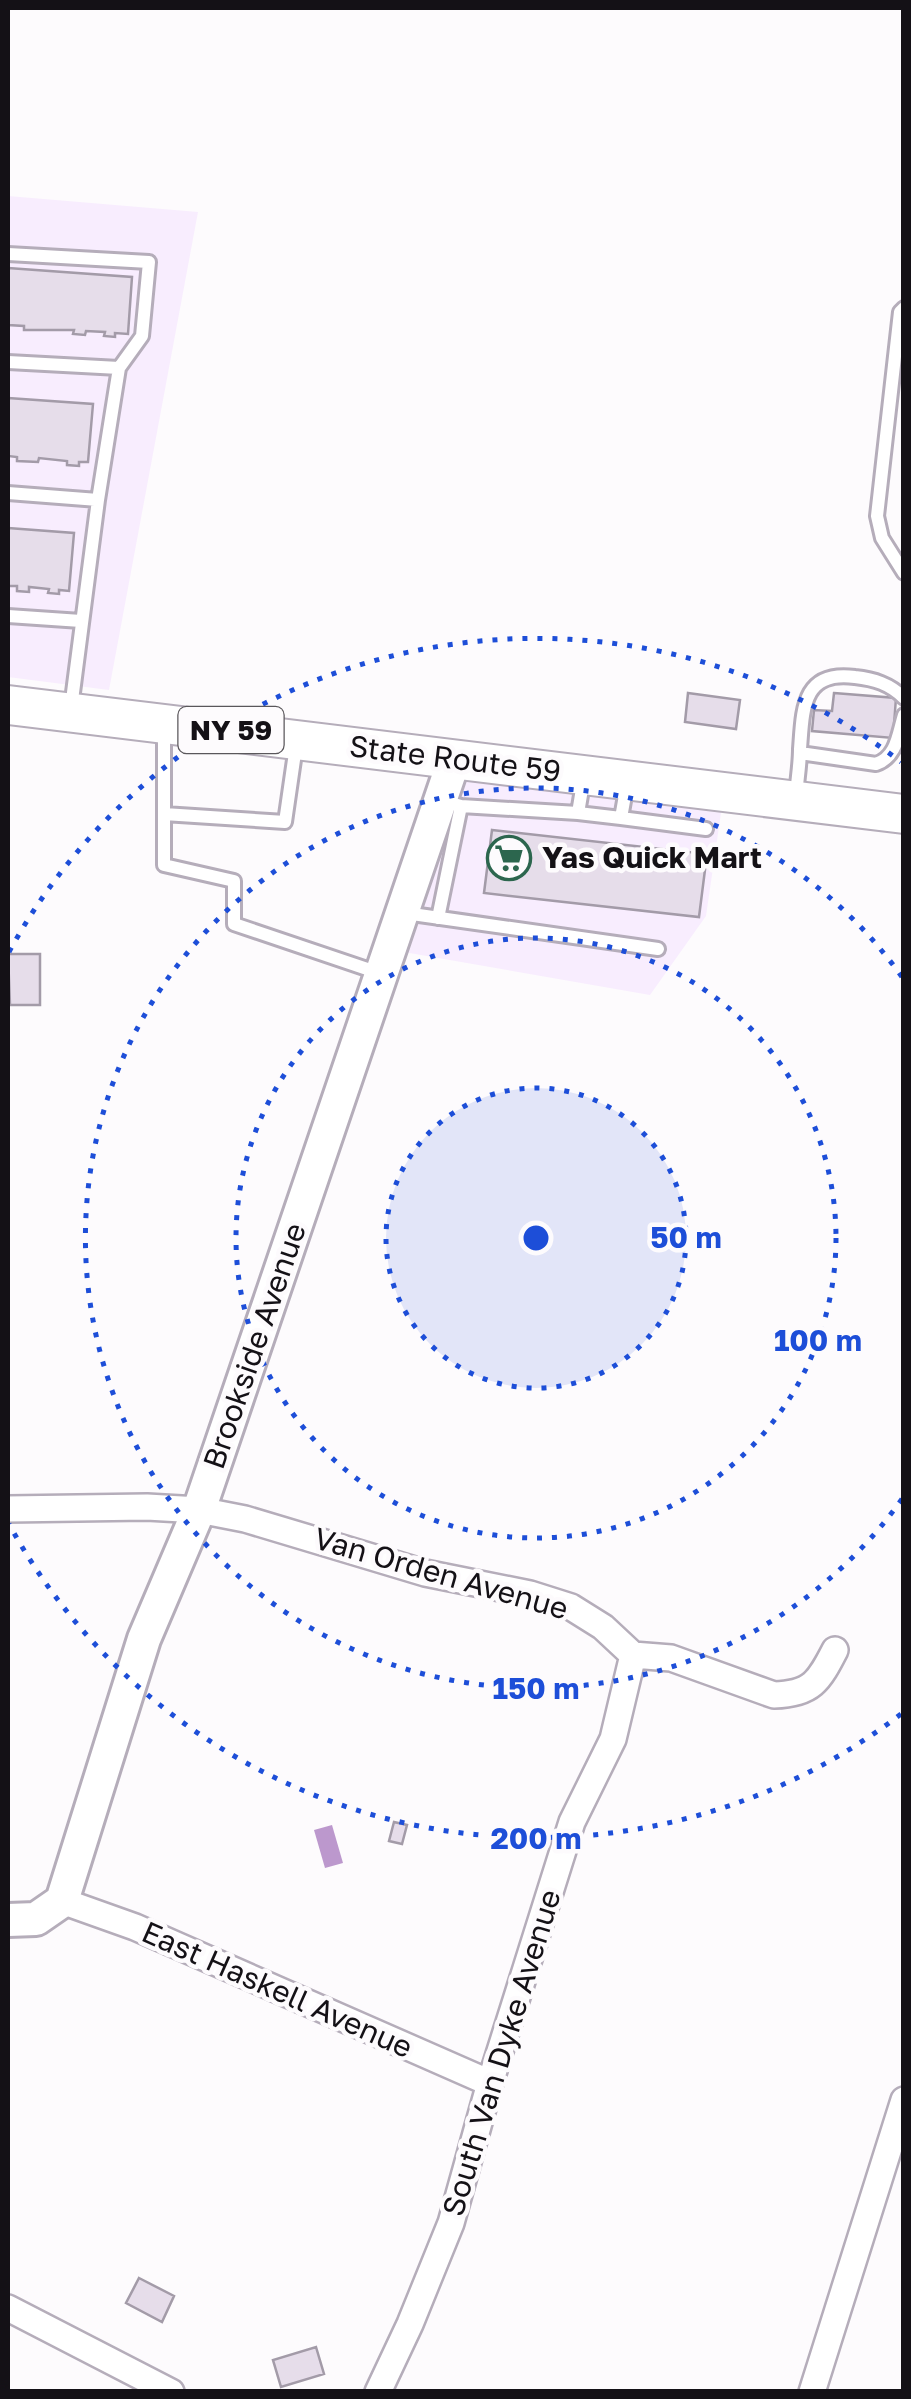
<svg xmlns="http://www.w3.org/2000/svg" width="911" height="2399" font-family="'Golos Text',sans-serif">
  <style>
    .built { fill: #f8edfe }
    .water { fill: #bc98cd }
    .building { fill: #e6ddea; stroke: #a39ba8; stroke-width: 2.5 }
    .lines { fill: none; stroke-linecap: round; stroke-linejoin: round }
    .lane-casing { stroke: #b5adba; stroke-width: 18 }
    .street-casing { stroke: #b5adba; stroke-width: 30 }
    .secondary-casing { stroke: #b5adba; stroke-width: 38 }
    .primary-casing { stroke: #b5adba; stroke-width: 42 }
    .lane { stroke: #fff; stroke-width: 12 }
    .street { stroke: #fff; stroke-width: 25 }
    .secondary { stroke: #fff; stroke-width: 32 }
    .primary { stroke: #fff; stroke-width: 38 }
    .ring { fill: none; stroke: #1d4ed8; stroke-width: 5; stroke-dasharray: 5 10 }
    .labels { text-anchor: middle; stroke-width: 9; stroke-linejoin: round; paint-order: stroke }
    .shield { fill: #fdfbfd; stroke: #5a575b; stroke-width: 2.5 }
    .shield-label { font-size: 28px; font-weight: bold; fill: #141116 }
    .street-label { font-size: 30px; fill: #141116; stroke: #fdfbfd }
    .poi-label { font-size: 30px; font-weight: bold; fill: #141116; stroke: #fdfbfd; text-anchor: start }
    .centre { fill: #1d4ed8; stroke: #fdfbfd; stroke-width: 5 }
    .ring-label { font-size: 30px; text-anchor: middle; font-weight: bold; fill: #1d4ed8; stroke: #fdfbfd; stroke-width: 9; stroke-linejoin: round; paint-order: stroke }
  </style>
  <rect width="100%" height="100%" fill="#fdfbfd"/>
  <!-- built -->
  <path class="built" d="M8,196l190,16 -89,478 -101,-13z
    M460,773l262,33 -16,110 -56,79 -252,-44z"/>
  <!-- water -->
  <path class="water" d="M332,1825l11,38 -18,5 -11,-38z"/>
  <!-- building -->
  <path class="building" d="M8,268l124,9 -4,57 -13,-1v4l-11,-1 1,-4 -19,-1 -1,4 -12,-1 1,-4h-50v-4l-16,-1z
    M8,398l85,6 -5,58h-9v4l-12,-1v-4l-28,-3 -1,4 -21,-1v-4l-9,-1z
    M8,528l66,5 -5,58 -10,-1v4l-11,-1 1,-4 -20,-2v5l-12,-1v-5h-9z
    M688,693l52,7 -4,29 -51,-7z
    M834,693l62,5 -3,40 -81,-7 2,-21 18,1z
    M492,830l215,24 -8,63 -215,-24z
    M8,954h32v51h-30z
    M394,1822l13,3 -5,19 -13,-3z
    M139,2278l35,18 -12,26 -36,-19z
    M316,2347l8,27 -43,13 -8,-27z"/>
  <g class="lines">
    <defs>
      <path id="lane" d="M8,254l141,8 -7,74 -23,32
        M904,308l-4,4 -23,204 5,22 22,35
        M8,362l111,6 -21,132 -27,208
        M8,493l90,7
        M8,616l73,5
        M164,728v137l70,16v43l145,49
        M800,753l76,11c21,-7 22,-30 28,-49
        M796,796c1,-15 4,-31 4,-47 3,-40 2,-79 55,-72 19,2 35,7 49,21
        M461,806l117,7 6,-36
        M578,813l43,5 6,-34
        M164,814l121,8 11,-76
        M621,818l85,11
        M405,913l253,36
        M438,918l23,-112 -7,-2"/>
      <path id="street" d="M8,1509l139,-2 52,3 46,9 180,54 105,21 41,13 32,20 30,28 38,3 103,37c38,-1 45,-14 61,-45
        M62,1901l73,26 355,156
        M8,2308l163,84
        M378,2392l32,-68 41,-101 39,-140 82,-261 41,-83 20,-84
        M812,2392l92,-292"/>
      <path id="secondary" d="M8,1920l28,-1 26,-18 82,-262 55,-129 255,-750"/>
      <path id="primary" d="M8,705l896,109"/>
    </defs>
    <!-- lane casing -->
    <use href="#lane" class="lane-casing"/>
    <!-- street casing -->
    <use href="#street" class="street-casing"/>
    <!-- secondary casing -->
    <use href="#secondary" class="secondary-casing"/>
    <!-- primary casing -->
    <use href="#primary" class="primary-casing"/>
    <!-- lane -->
    <use href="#lane" class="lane"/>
    <!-- street -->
    <use href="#street" class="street"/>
    <!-- secondary -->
    <use href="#secondary" class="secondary"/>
    <!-- primary -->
    <use href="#primary" class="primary"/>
  </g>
  <!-- distance rings -->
  <circle cx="536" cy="1238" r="150" fill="#1d4ed8" fill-opacity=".12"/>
  <g class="ring">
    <circle cx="536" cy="1238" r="150"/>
    <circle cx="536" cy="1238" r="300"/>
    <path d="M902 1499A450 450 0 1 1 902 977"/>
    <path d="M901 1714A600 600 0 0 1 9 1524M9 952A600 600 0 0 1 901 762"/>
  </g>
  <!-- icons -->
  <defs>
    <symbol id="supermarket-ring" viewBox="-11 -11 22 22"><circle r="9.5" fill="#fdfbfd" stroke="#2c664e" stroke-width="1.5"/><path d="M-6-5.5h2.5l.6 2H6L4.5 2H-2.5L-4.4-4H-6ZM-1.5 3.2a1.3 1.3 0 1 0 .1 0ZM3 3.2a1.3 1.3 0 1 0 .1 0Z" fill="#2c664e"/></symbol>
  </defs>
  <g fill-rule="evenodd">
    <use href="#supermarket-ring" x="484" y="833" width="50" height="50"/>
  </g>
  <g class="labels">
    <!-- shield labels -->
    <rect class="shield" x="178.5" y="707" width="105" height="46" rx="8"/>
    <g class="shield-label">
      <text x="231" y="740">NY 59</text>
    </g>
    <!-- street labels -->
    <g class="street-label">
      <text transform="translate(455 759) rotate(7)" y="10">State Route 59</text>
      <text transform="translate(255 1346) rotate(-71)" y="10">Brookside Avenue</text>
      <text transform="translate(441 1574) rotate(16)" y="10">Van Orden Avenue</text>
      <text transform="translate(277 1990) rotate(24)" y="10">East Haskell Avenue</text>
      <text transform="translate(502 2053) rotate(-73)" y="10">South Van Dyke Avenue</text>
    </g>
    <!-- poi labels -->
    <g class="poi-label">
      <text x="542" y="868">Yas Quick Mart</text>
    </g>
  </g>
  <circle cx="536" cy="1238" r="15" class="centre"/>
  <g class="ring-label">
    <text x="686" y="1248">50 m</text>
    <text x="818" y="1351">100 m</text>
    <text x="536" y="1699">150 m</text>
    <text x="536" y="1849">200 m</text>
  </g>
  <!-- border -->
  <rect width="911" height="2399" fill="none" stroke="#141116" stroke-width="20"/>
</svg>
